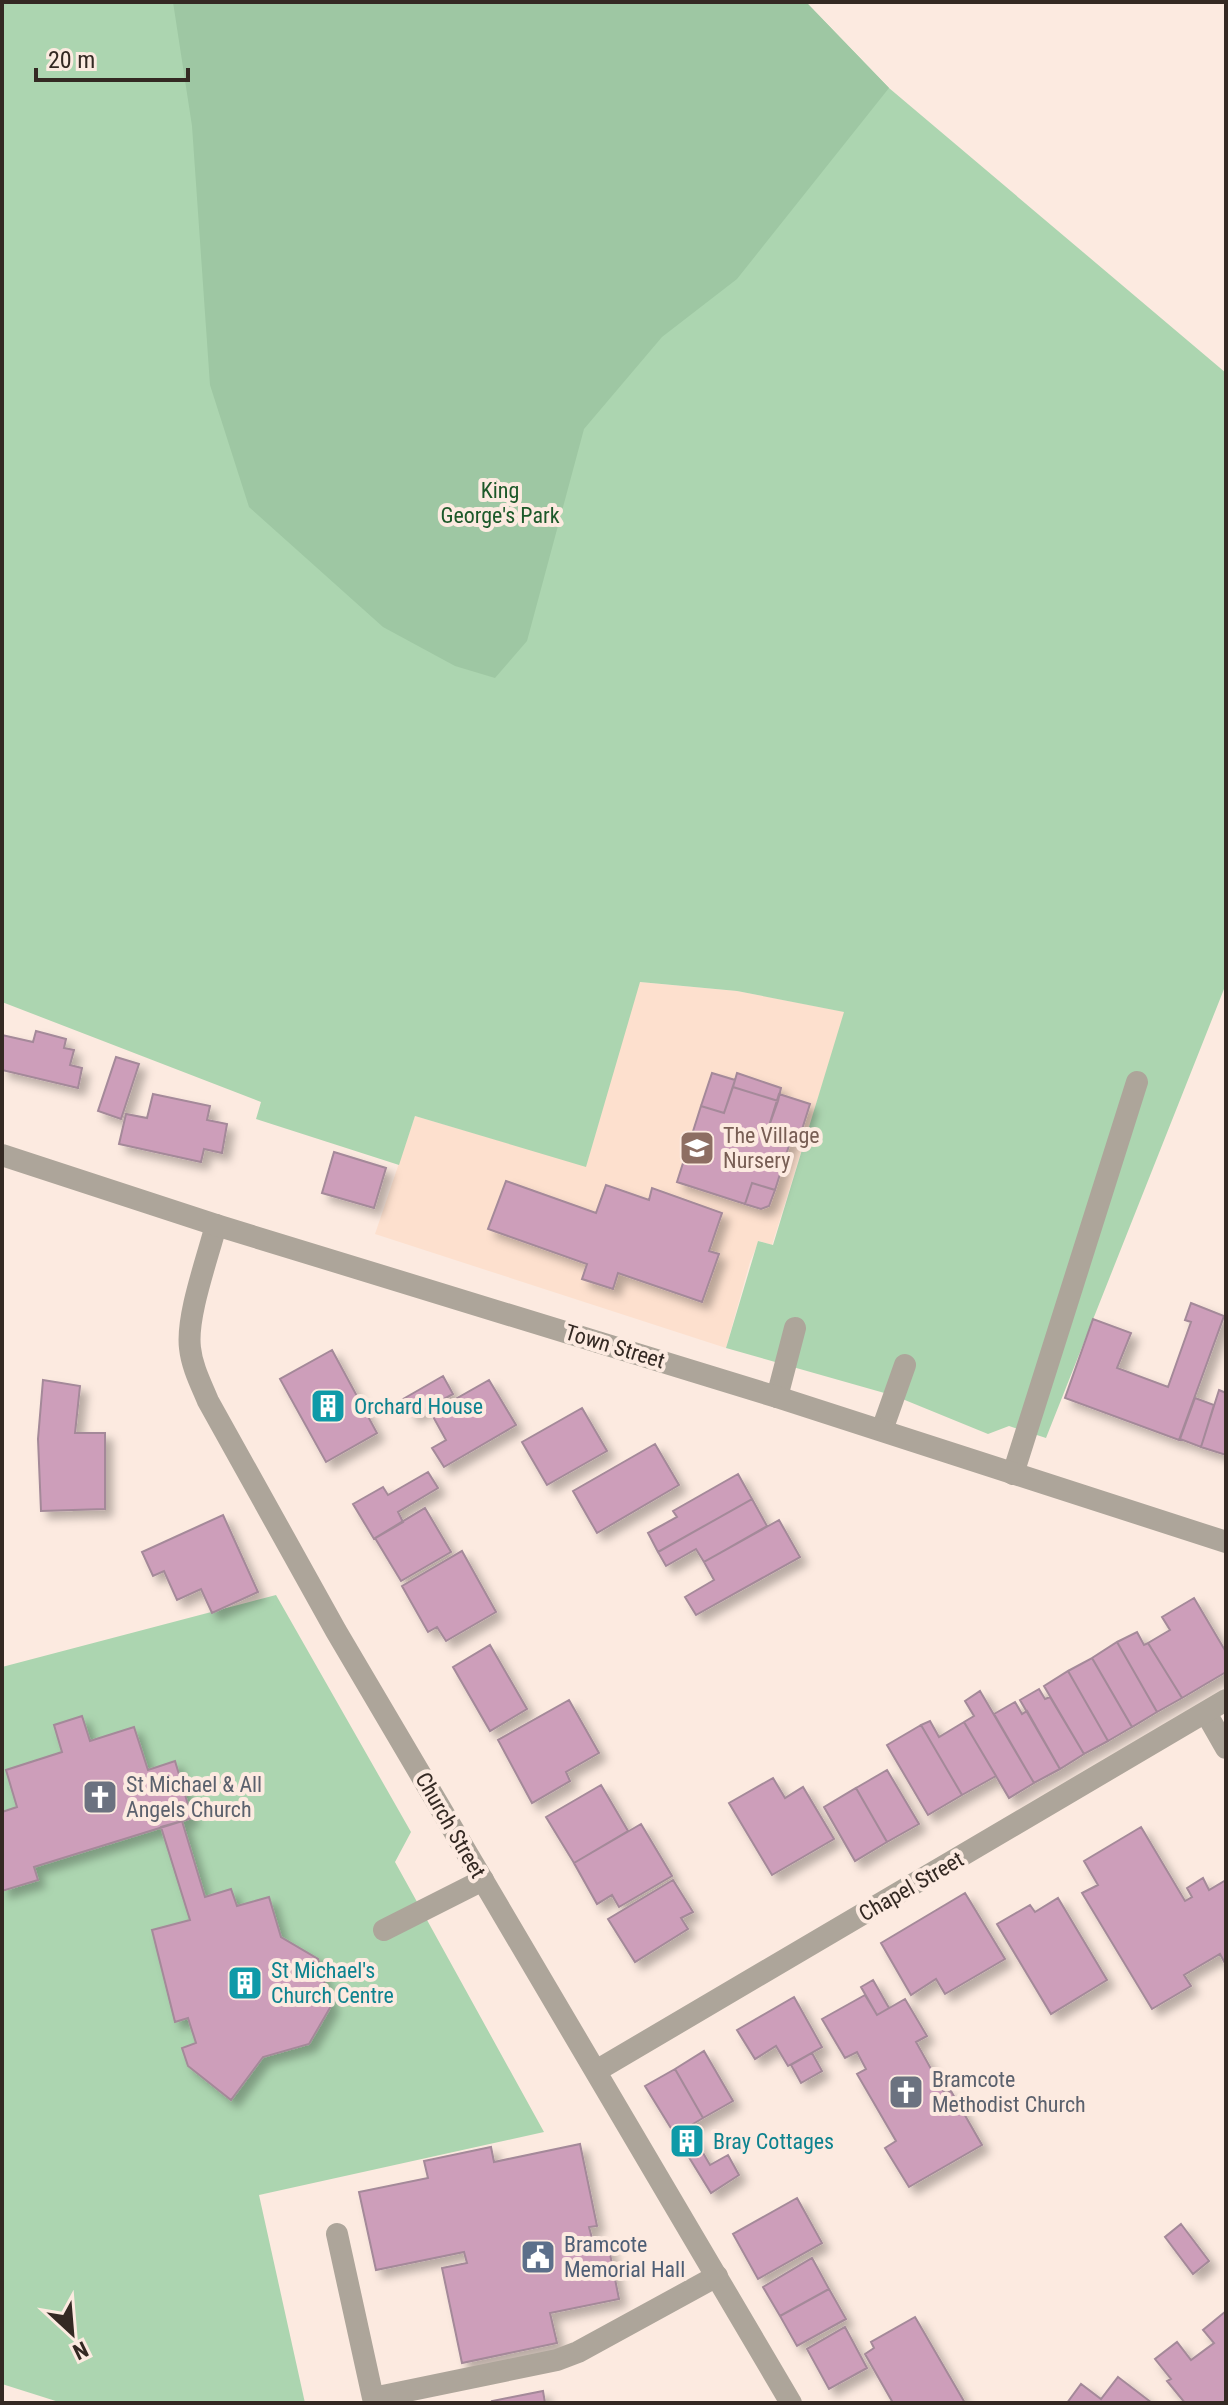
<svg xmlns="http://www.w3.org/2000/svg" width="1228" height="2405" font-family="'Roboto Condensed',sans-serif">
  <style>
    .built { fill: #fde0ce }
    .green { fill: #acd5b0 }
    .forest { fill: #9ec7a3 }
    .building { fill: #cd9eba; stroke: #a48999; stroke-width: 2; filter: url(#shadow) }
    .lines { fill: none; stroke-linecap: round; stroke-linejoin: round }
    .service { stroke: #ada59a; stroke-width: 22 }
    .minor { stroke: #ada59a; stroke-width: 22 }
    .tertiary { stroke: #ada59a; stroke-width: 22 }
    .labels { text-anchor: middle; stroke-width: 8; stroke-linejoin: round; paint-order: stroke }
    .park-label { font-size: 22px; fill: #1c5829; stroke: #fceae0 }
    .education-label { font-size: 22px; fill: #785e54; stroke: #fceae0; text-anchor: start }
    .street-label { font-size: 22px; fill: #342923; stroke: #fceae0 }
    .culture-label { font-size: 22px; fill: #0d838f; stroke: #fceae0; text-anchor: start }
    .worship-label { font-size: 22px; fill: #5b616d; stroke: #fceae0; text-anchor: start }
    .service-label { font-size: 22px; fill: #4e5e75; stroke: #fceae0; text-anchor: start }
  </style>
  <defs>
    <filter id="shadow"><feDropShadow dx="7" dy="7" stdDeviation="4" flood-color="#0004"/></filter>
  </defs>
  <rect width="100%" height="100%" fill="#fceae0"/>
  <!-- built -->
  <path class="built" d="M639,982l98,9 108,21 -73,233 -13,-4 -9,21 -24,86 -351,-114 40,-118 171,50z"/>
  <!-- green -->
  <path class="green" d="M2,2h804l83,86 337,285v611l-180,454 -37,-12 -21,8 -93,-38 -169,-48 32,-107 15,4 71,-233 -107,-21 -97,-9 -54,185 -171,-51 -16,49 -143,-46 5,-17 -259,-100z
    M276,1595l135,237 -16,30 149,270 -285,63 46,208h-243l-60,-19v-717z"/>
  <!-- forest -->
  <path class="forest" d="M173,2h633l83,86 -152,191 -75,58 -78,92 -57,212 -32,37 -40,-12 -72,-39 -134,-120 -39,-122 -18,-259z"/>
  <!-- building -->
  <path class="building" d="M36,1031l30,8 -2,9 10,2 -4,15 12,3 -4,20 -76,-18v-35l31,7z
    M116,1057l23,7 -18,55 -23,-8z
    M712,1073l23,7 -11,33 -23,-7z
    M737,1073l44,15 -3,13 -45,-14z
    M733,1087l45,14 -10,28 24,7 -17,54 -23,-7 -7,21 -68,-22 24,-76 23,7z
    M153,1094l57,12 -3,14 20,4 -5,29 -18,-4 -3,13 -82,-18 7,-30 21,4z
    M779,1094l31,10 -11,35 -31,-10z
    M334,1152l52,16 -12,40 -52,-15z
    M506,1181l90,32 10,-28 43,15 3,-12 70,25 -13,38 10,3 -17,48 -84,-29 -5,16 -31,-10 5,-15 -99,-35z
    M752,1183l23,7 -6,16 -8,3 -16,-5z
    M1191,1303l33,13 -45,124 -114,-42 28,-79 38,14 -14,35 51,19 23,-65 -6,-2z
    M332,1350l45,83 -51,29 -46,-83z
    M443,1376l10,18 -40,22 -10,-17z
    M43,1380l37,6 -5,47h30v76l-64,2 -3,-72z
    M489,1380l27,45 -72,42 -12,-19 14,-8 -15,-27z
    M1219,1390l7,3v62l-25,-8z
    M1195,1398l19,7 -13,42 -21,-8z
    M582,1408l25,43 -60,34 -25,-43z
    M655,1444l24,41 -82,48 -24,-42z
    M428,1472l10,16 -40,24 5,10 -29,17 -21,-35 30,-17 5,8z
    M738,1474l14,25 -94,53 -10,-19 29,-16 -4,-6z
    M752,1499l15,27 -63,36 -8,-13 -30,17 -8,-14z
    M425,1508l26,44 -50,29 -26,-43z
    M223,1515l35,77 -46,21 -11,-24 -24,11 -13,-29 -11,5 -11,-24z
    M779,1520l21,37 -104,58 -11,-18 29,-17 -10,-18z
    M462,1551l34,61 -50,29 -9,-14 -9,5 -26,-46z
    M1194,1598l32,54v20l-44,26 -34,-55 22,-13 -8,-13z
    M1137,1632l7,13 4,-2 34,55 -25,14 -40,-70z
    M1117,1642l40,70 -25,15 -40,-69z
    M490,1645l37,64 -37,22 -37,-64z
    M1092,1658l40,69 -24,14 -40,-70z
    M1068,1671l40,70 -24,13 -40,-68z
    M1039,1689l6,10 5,-2 34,57 -24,15 -40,-69z
    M980,1691l54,92 -25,15 -45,-76 10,-6 -9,-15z
    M569,1700l30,53 -33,19 4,9 -38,22 -34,-63z
    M1015,1702l7,12 5,-3 33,58 -26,14 -40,-69z
    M82,1716l8,25 44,-14 14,43 27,-9 17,57 -158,49 4,13 -36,11v-79l15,-5 -11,-37 56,-18 -8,-27z
    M930,1721l9,16 25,-15 32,54 -34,19 -41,-70z
    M921,1725l41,70 -34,20 -41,-70z
    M887,1770l32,54 -32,18 -31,-54z
    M773,1778l12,20 18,-11 31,52 -62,36 -43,-72z
    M601,1785l27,46 -54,32 -28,-46z
    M856,1788l31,54 -32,19 -31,-54z
    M182,1821l23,76 26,-8 6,17 32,-9 12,40 37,22 13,47 -22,38 -46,13 -32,43 -43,-34 -6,-18 14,-5 -8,-25 -13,4 -23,-92 38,-10 -29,-93z
    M641,1824l31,52 -53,31 -7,-12 -15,9 -23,-41z
    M1141,1827l44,74 7,-4 -5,-9 16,-10 6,12 17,-10v85l-6,-11 -36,21 7,11 -39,23 -70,-116 16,-8 -14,-24z
    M673,1880l20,32 -12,6 7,11 -53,33 -27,-43z
    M965,1893l40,66 -60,35 -9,-15 -25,16 -30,-52z
    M1058,1898l49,82 -56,34 -54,-90 33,-19 5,7z
    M873,1980l16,28 -12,7 -16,-28z
    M865,1995l12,20 28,-16 22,37 -11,6 29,52 6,-3 31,54 -73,42 -24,-39 11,-7 -39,-67 9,-5 -9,-17 -12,6 -23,-39z
    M794,1997l28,50 -34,19 -12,-20 -21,13 -18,-29z
    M704,2051l29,50 -30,17 -28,-49z
    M812,2053l10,18 -21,12 -10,-18z
    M675,2069l28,49 -15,9 22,38 18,-10 11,20 -28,18 -66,-107z
    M580,2144l17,82 -8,1 4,15 14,-3 12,60 -69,14 7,30 -95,20 -20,-95 25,-5 -3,-11 -88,18 -17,-78 69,-14 -4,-17 67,-14 3,15z
    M797,2198l25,45 -64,36 -25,-45z
    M1181,2224l28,37 -16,13 -28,-37z
    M812,2258l17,31 -49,27 -17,-29z
    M829,2289l17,30 -49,27 -17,-30z
    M1226,2311v89l-4,3h-37l-18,-22 4,-2 -16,-20 22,-17 14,18 23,-17 -11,-13z
    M915,2317l50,86h-72l-28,-49 9,-6 -3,-6z
    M845,2327l22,41 -38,21 -22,-40z
    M1118,2377l34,26h-85l14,-19 20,15z
    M543,2391l2,12h-53v-2z"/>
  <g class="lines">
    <!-- service -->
    <path class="service" d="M777,1397l18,-69
      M882,1430l23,-65
      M1013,1474l124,-392
      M1206,1713l20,35
      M384,1930l99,-50
      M337,2234l36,164 184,-38 21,-8 139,-76"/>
    <!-- minor -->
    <path class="minor" d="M216,1225c-8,32 -30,91 -26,123 2,19 11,36 18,53l128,230 455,772
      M596,2071l630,-371"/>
    <!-- tertiary -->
    <path class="tertiary" d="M2,1155l214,70 561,172 449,145"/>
  </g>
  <!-- icons -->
  <defs>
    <symbol id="school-square" viewBox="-11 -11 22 22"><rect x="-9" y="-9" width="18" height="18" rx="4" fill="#8d6e63" stroke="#fceae0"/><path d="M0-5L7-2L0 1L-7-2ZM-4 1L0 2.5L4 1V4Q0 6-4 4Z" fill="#fff"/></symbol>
    <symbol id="building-square" viewBox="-11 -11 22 22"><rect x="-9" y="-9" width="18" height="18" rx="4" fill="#0f9aa8" stroke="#fceae0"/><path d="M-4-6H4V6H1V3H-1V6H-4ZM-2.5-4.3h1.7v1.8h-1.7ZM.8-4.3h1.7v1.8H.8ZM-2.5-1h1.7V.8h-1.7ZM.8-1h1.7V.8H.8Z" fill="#fff"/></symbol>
    <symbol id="church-square" viewBox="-11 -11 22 22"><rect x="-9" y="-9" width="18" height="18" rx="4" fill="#6b7280" stroke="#fceae0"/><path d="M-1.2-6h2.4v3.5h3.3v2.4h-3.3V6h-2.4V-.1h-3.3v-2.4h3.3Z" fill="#fff"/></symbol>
    <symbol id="civic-square" viewBox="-11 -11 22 22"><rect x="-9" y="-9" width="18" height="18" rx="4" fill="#5c6f8a" stroke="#fceae0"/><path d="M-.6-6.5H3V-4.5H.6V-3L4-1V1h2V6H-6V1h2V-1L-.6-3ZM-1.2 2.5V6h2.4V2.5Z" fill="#fff"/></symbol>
  </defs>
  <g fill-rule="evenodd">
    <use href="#school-square" x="677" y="1128" width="40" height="40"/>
    <use href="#building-square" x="308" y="1386" width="40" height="40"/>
    <use href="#church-square" x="80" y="1777" width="40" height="40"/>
    <use href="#building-square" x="225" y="1963" width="40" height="40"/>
    <use href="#church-square" x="886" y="2072" width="40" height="40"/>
    <use href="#building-square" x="667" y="2121" width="40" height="40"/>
    <use href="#civic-square" x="518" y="2237" width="40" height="40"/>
  </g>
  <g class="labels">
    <!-- park labels -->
    <g class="park-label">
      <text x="500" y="498">King<tspan x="500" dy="25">George's Park</tspan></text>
    </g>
    <!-- education labels -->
    <g class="education-label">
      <text x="723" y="1143">The Village<tspan x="723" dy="25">Nursery</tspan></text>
    </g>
    <!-- street labels -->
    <g class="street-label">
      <text transform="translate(615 1346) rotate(17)" y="8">Town Street</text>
      <text transform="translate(451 1825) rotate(60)" y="8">Church Street</text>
      <text transform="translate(911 1886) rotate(-30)" y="8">Chapel Street</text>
    </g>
    <!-- culture labels -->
    <g class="culture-label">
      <text x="354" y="1414">Orchard House</text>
      <text x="271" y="1978">St Michael's<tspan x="271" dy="25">Church Centre</tspan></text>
      <text x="713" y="2149">Bray Cottages</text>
    </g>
    <!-- worship labels -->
    <g class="worship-label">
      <text x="126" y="1792">St Michael &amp; All<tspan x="126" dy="25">Angels Church</tspan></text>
      <text x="932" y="2087">Bramcote<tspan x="932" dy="25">Methodist Church</tspan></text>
    </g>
    <!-- service labels -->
    <g class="service-label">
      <text x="564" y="2252">Bramcote<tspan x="564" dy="25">Memorial Hall</tspan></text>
    </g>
  </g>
  <!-- border -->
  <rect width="1228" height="2405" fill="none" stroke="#342923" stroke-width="8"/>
  <!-- north arrow -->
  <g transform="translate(72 2333) rotate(154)" stroke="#fceae0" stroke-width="6" paint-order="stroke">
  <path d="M0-6L14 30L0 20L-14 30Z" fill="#342923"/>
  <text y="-12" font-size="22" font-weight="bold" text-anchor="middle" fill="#342923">N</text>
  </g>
  <!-- scale -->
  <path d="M36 68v12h152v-12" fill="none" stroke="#342923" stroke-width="4"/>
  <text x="48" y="68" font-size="24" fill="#342923" stroke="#fceae0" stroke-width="6" paint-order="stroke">20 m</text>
</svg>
